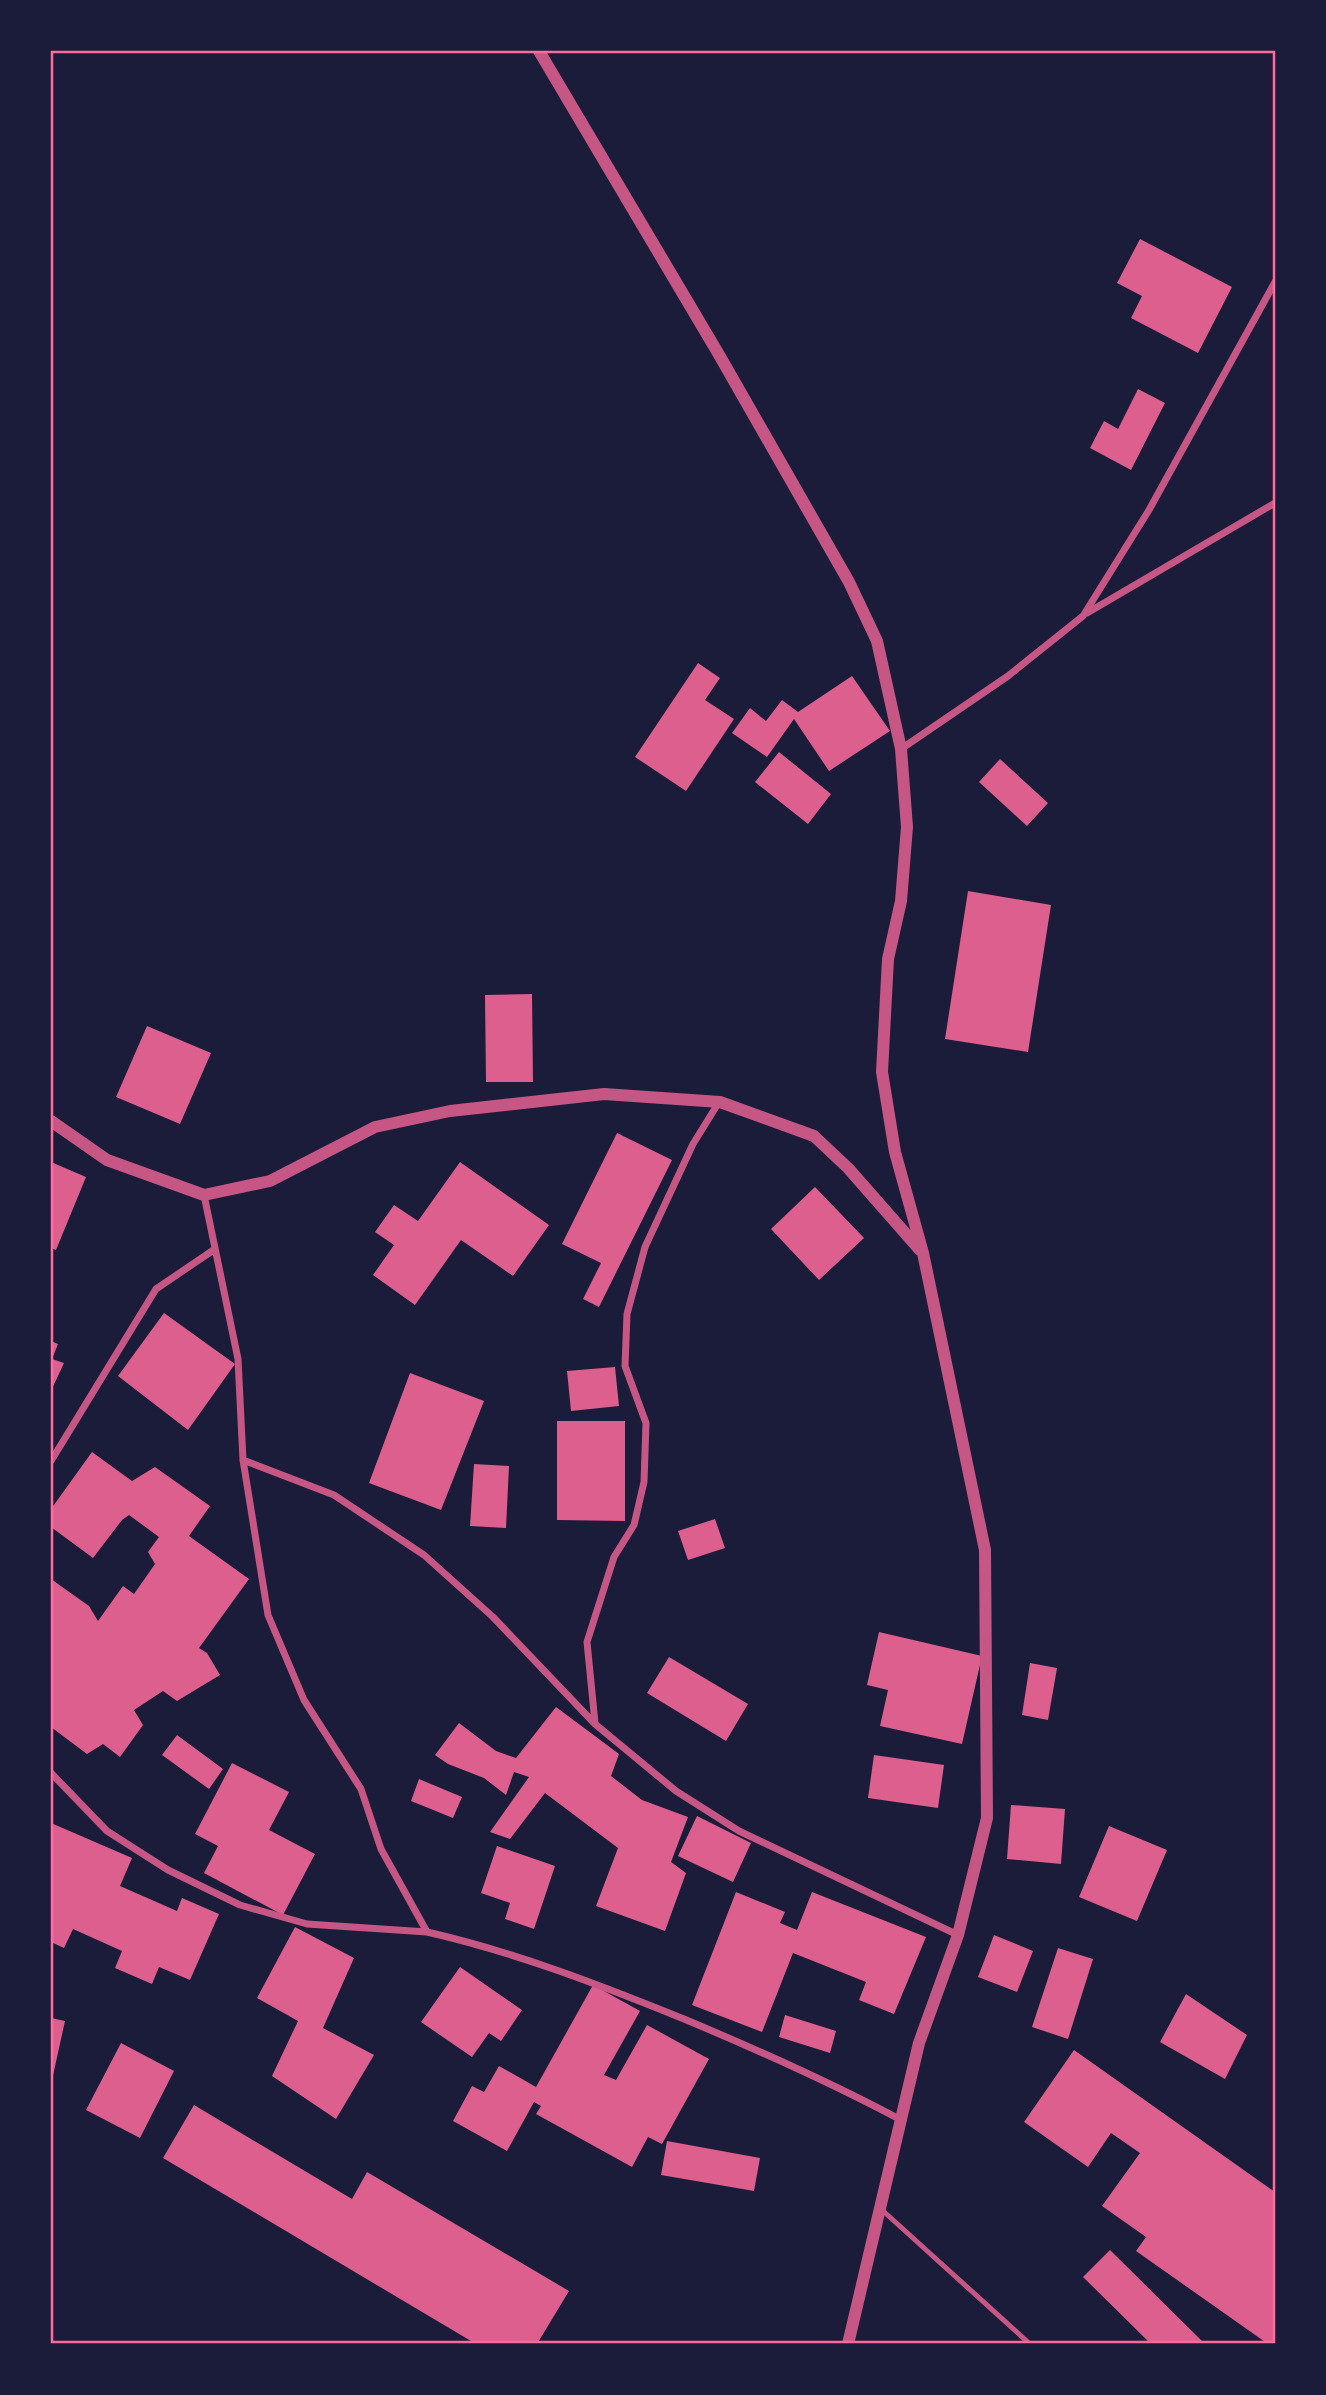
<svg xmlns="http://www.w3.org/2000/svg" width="1326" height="2395" font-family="'Roboto Serif',serif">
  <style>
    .building { fill: #dd5f8e }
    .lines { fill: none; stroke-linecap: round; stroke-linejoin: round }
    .service { stroke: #c65784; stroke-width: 5 }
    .minor { stroke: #c65784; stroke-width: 7 }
    .tertiary { stroke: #c65784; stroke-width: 12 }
    .neatline { fill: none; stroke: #ff6b9d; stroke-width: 2.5 }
  </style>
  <rect width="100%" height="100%" fill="#1b1b3a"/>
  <!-- building -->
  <path class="building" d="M1140,239l92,48 -34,66 -67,-35 11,-22 -25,-13z
    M1138,389l27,14 -34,67 -41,-22 14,-27 14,8z
    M698,663l22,15 -15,22 29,19 -48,72 -51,-34z
    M852,676l38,55 -61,40 -35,-52 -27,38 -35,-24 18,-25 16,13 16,-21 16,12z
    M779,752l52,42 -23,30 -53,-42z
    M1000,759l48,44 -21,23 -48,-44z
    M968,891l83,14 -23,147 -83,-13z
    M532,994l1,88h-47l-1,-87z
    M147,1026l64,27 -31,71 -64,-27z
    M617,1133l55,27 -73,147 -16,-8 18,-36 -39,-19z
    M51,1162l35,15 -30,73 -5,-2z
    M460,1162l89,63 -36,51 -52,-36 -46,65 -42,-30 21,-30 -19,-13 19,-27 24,16z
    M815,1187l49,51 -45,42 -48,-51z
    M164,1313l71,51 -47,66 -70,-54z
    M51,1341l7,3 -6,15 12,4 -13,28z
    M615,1367l4,39 -48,5 -4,-40z
    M410,1373l74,28 -43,109 -72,-27z
    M557,1421h68v100l-68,-1z
    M92,1452l40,29 23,-14 55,39 -21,30 60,43 -50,69 8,5 13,22 -43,26 -14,-10 -29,19 9,15 -23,32 -17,-13 -16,10 -36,-27v-148l38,27 9,15 25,-35 11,8 21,-30 -7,-12 11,-15 -30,-22 -7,5 -29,38 -42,-31v-18z
    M474,1464l35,2 -3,62 -36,-2z
    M715,1519l10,29 -37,12 -10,-29z
    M879,1632l103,24 -20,88 -82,-18 8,-36 -21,-5z
    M669,1657l79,47 -22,37 -79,-48z
    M1030,1663l27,5 -9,52 -26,-5z
    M556,1707l63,47 -8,22 31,24 46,17 -17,45 15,11 -21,58 -69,-25 22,-58 -73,-55 -35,46 -20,-7 39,-55 -15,-5 -8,23 -22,-17 -36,-14 -13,-9 24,-32 37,28 20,7z
    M177,1735l46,34 -14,20 -47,-34z
    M874,1755l70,10 -6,43 -70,-10z
    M232,1763l57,29 -20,38 46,24 -32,61 -79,-42 14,-27 -23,-12z
    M419,1779l43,18 -9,21 -42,-17z
    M1011,1805l54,4 -4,55 -54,-5z
    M697,1816l54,27 -18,39 -55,-26z
    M51,1823l81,35 -12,28 57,25 5,-13 37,16 -29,66 -31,-13 -7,17 -37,-16 7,-17 -49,-22 -9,19 -13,-6z
    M1109,1826l58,24 -30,71 -58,-24z
    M497,1846l58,20 -21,63 -29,-10 5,-16 -29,-10z
    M736,1892l49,20 -5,11 17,7 15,-38 114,45 -32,77 -35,-14 7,-18 -73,-29 -31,79 -70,-27z
    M295,1927l59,31 -31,70 51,27 -38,64 -64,-43 26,-55 -41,-23z
    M994,1935l39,16 -16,41 -39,-15z
    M1058,1948l35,11 -25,80 -36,-12z
    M460,1967l62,43 -21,31 -12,-8 -17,24 -51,-35z
    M593,1985l47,26 -36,64 12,5 31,-55 62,34 -47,85 -14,-7 -16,30 -96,-53 5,-8 -7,-4 -27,49 -54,-30 19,-35 12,6 15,-26 37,21z
    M1186,1994l61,41 -22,44 -65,-37z
    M785,2015l51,16 -6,22 -51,-16z
    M51,2018l14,3 -13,59h-1z
    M121,2043l53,28 -34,67 -54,-28z
    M1074,2050l201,142v149l-2,3h-5l-132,-93 10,-14 -44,-31 38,-53 -29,-20 -23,34 -64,-45z
    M194,2105l158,94 15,-27 202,119 -32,53h-61l-313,-186z
    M667,2141l93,17 -6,33 -93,-16z
    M1110,2250l93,92 -3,2h-49l-68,-67z"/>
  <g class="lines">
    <!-- service -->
    <path class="service" d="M882,2210l148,134"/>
    <!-- minor -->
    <path class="minor" d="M1087,613l188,-110
      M901,749l107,-73 75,-60 66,-106 126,-228
      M204,1195l34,164 5,101 25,155 36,85 57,89 20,60 46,83c88,20 173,53 257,87 74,31 146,63 217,101
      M243,1460l91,35 90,60 69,62 102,107 81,67 63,40 219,104
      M51,1461l105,-172 59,-40
      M595,1723l-8,-81 27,-85 20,-32 10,-43 2,-59 -21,-57 2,-52 18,-67 48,-103 26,-42
      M51,1773l56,58 61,39 72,35 67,19 120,8"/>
    <!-- tertiary -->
    <path class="tertiary" d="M539,51l179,302 131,229 28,59 24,108 6,78 -6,74 -13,58 -6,113 13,80 28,101 62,297 2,268 -29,117 -39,108 -71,301
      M51,1121l56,39 97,35 66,-14 105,-54 75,-16 154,-17 116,8 94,34 34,32 72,82"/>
  </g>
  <!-- border -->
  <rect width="1326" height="2395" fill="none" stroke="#1b1b3a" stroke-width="105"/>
  <rect x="52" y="52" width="1222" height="2290" class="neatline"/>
</svg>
